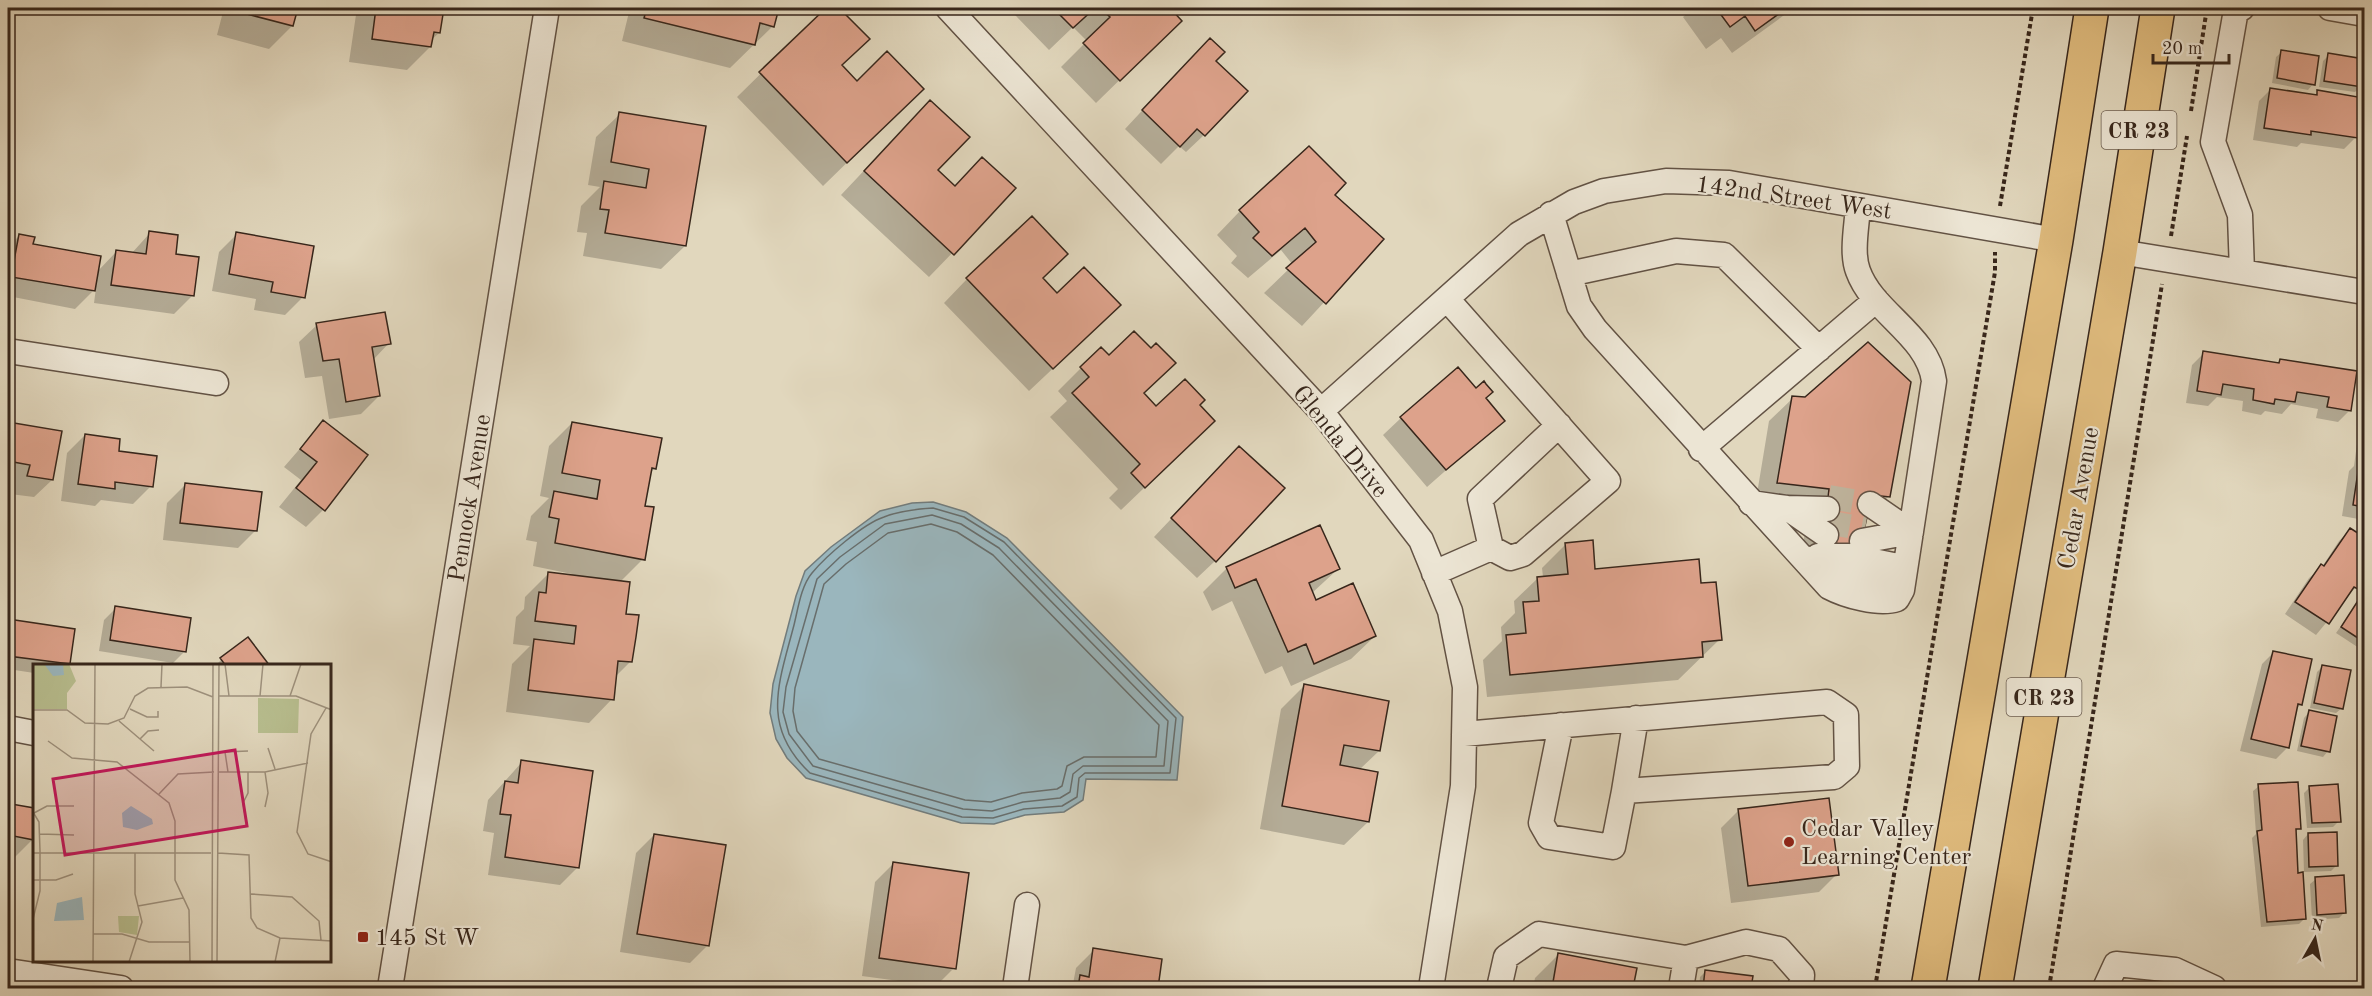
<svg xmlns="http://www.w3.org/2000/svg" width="2372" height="996" font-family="'Old Standard TT',serif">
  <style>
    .water { fill: #9ab6bd; stroke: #727c7c; stroke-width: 1.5 }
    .shadow { fill: #0003 }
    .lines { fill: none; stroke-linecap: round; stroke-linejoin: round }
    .shore { stroke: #686e6c; stroke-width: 1.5 }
    .building { fill: #dda28b; stroke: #37261b; stroke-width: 1.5 }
    .minor-tunnel { stroke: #bfb49d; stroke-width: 24; stroke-dasharray: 24 12; stroke-linecap: butt }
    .minor-casing { stroke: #625244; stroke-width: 27 }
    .highway-casing { stroke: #37261b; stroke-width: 36 }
    .path { stroke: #37261b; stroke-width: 4; stroke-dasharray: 4.5 3; stroke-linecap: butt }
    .minor { stroke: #ece5d4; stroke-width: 24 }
    .highway { stroke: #e0bc7e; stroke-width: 33 }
    .poi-dot { fill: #8f2418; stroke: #ece5d4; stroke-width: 2 }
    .labels { text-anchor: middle; stroke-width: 4.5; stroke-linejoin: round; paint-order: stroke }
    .shield { fill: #ece5d4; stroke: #6d5f52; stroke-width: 1.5 }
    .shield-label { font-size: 22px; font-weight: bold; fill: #37261b }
    .street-label { font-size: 24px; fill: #37261b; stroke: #ece5d4 }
    .poi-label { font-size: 24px; fill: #37261b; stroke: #ece5d4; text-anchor: start }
    .inset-road { fill: none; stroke: #9d907c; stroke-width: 1.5 }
    .view { fill: #c2185b; fill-opacity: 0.15; stroke: #c2185b; stroke-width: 3 }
    .inset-edge { fill: none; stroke: #37261b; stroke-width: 3 }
  </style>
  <rect width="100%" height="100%" fill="#e1d7bd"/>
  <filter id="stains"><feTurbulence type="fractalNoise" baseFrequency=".00333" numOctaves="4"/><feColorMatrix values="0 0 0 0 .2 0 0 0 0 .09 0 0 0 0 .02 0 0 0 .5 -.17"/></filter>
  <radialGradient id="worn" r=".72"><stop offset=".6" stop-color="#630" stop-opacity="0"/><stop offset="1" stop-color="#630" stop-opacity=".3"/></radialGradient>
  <!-- water -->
  <path class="water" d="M933,502l33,10 41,26 176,179 -6,63 -91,-1 -3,21 -19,12 -39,3 -31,9 -33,-1 -155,-45 -19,-20 -11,-19 -6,-26 3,-29 23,-88 9,-25 26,-24 49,-36 32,-8z"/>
  <!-- shadow -->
  <path class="shadow" d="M224,8h74l-6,18 -23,23 -52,-14z
    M357,8h85l-3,25 -8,7 -1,7 -23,23 -58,-8z
    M630,8h147l-4,18 -43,42 -108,-27z
    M828,8h9l31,31 -28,27 17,17 42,29 -76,74 -86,-89z
    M1020,8h148l12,13 -84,82 -35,-36 26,-26 -14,-14 -24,23 -35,-36z
    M1693,8h101l-62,45 -11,-15 -15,11 -23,-32z
    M2282,52l31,32 -5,6 -36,-7 4,-26z
    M2329,55l35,6 -4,26 -5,5 -36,-5 4,-26z
    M1192,57l22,4 -10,74 -18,17 -7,-6 -18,18 -36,-35z
    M2271,89l43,7 4,-4 38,45 -12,12 -43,-6 -4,4 -44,-7 6,-39z
    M620,114l84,14 -19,118 -24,23 -78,-13 4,-23 -10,-1 4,-26 19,-19 -12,-2 8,-48z
    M907,125l29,45 18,17 60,2 -85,88 -88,-82z
    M1333,195l49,45 -80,86 -38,-33 29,-28 -12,-15 -33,28 -17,-15 6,-7 -20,-21 23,-24z
    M150,233l24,22 18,41 -18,18 -80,-11 2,-15 -21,21 -67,-13v-49l12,-12 12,10 65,27 19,-20 15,2z
    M237,234l66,63 -18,18 -31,-5 2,-11 -44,-8 7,-39z
    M967,279h75l54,49 -67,63 -85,-88z
    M317,325l72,18 -16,17 6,36 -18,18 -32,5 -7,-43 -17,2 -6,-36z
    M2204,353l73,12 4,-5 69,50 -12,12 -22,-4 2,-9 -27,-5 -9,10 -17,-3 -4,4 -19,-4 1,-10 -26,-4 -9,9 -22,-3 6,-38z
    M1081,368l75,40 42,-3 -8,39 -69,66 -12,-12 9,-9 -68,-72 17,-16 -9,-10z
    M1476,390l27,30 -76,67 -44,-52 18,-17z
    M1793,398l96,98 -23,24 -64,36 5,-44 -52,-6 14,-85z
    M323,422v88l-17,17 -27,-20 22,-27 -17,-13z
    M572,423l83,45 -5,5 -7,34v52l-23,23 10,80 -15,15 -3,22 -23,24 -83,-11 6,-48 18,-18 -17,-2 3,-27 8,-8 1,-12 24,-24 23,3v-2l-39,-8 4,-24 -11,-2 5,-24 18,-18 -9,-2 9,-50z
    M2364,423v97l-22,-4 7,-45 5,-5 5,-37z
    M8,424l52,9 -8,47 -18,17 -24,-3 3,-11 -5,-1z
    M85,435l32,18 34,33 -18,18 -32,-4 -6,6 -34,-5 6,-48z
    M1222,465l-7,96 -18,17 -43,-41z
    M185,485l71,45 -18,18 -75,-8 4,-37z
    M1319,527l19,42 -26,24 4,8 59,35 -24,23 -60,27 -9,-20 -17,8 -33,-73 -20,10 -9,-19 23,-23z
    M2350,530l14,9v38l-48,58 -31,-21 24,-36 13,-11 17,-26z
    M1566,544l28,27 105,14 21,54 -42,41 -191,17 -4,-37 19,-19 -1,-14 14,-14 -1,-12 24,-23 5,-1 -1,-9z
    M2361,598l3,3v41l-5,6 -23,-15z
    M116,608l69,43 -12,12 -74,-12 5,-31z
    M8,621l65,10 -5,33 -34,2v7l-26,-4z
    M2274,652l27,52 -5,5 -8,38 -12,12 -36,-8 22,-87z
    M221,660l48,6h-54z
    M2323,666l19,42 -6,5 -26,-5 7,-36z
    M1304,686l75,65 -20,19 9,52 -24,23 -84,-16 21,-120z
    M2309,712l19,39 -5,6 -26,-6 7,-33z
    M522,762l56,105 -18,18 -72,-10 6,-42 -11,-2 5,-31z
    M2259,786l40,42 -5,5 3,41 7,45 -5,5 -38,3 -9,-89 4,-4 -3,-43z
    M2310,787l29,34 -6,6 -26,1 -3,-35z
    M8,789l4,1 -2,16 24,4 -1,29 -18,18 -7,-1z
    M1739,810l98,64 -18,18 -88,11 -10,-75z
    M2308,834l28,32 -5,5 -27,1 -1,-32z
    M654,835l54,110 -18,18 -70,-11 16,-99z
    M893,864l61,104 -18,18 -74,-10 13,-94z
    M2316,879l28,34 -5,5 -27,2 -2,-36z
    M1094,950l66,10 -4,28h-87l4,-4 3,-16z
    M1558,955l77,14 -3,19h-99l2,-10z
    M1706,971l46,7 -2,10h-51l1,-11z"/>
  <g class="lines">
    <!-- shore -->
    <path class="shore" d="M933,508l31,9 40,25 172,176 -6,55h-85l-6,5 -2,19 -15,9 -38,3 -31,9 -31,-1 -152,-44c-50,-47 -31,-90 -16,-148 4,-16 7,-39 18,-52 14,-17 51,-49 72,-56 15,-6 33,-8 49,-9z
      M932,515l29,9 38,24 169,173 -4,45h-81l-10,8 -3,18 -10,6 -37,4 -31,9 -29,-2 -150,-43 -24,-32 -6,-22 3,-25 31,-108 23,-22 45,-33z
      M931,524l26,8 36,23 166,170 -3,32h-72l-17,9 -5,20 -5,3 -35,4 -31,9 -26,-2 -146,-41 -22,-28 -4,-20 2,-23 29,-104 22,-20 42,-31z"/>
  </g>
  <!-- building -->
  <path class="building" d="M240,8h58l-5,18 -54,-14z
    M376,8h68l-4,25 -6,-1 -3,15 -59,-8z
    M647,8h132l-5,19 -14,-4 -5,22 -111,-27z
    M826,8h13l31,31 -28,26 15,16 30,-30 37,38 -77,74 -88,-91z
    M1053,8h42l-22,20z
    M1100,8h70l12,13 -62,60 -37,-38 27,-26z
    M1716,8h71l-32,23 -10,-15 -15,11z
    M1210,38l15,14 -9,9 32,30 -43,45 -8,-7 -17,18 -38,-37z
    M2281,50l38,6 -4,29 -38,-7z
    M2328,53l36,6 -2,28 -38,-6z
    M2270,88l47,7v-5l47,8 -6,40 -47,-7v4l-47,-7z
    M930,100l40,37 -32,33 17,16 27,-29 34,31 -62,67 -90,-84z
    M619,112l87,14 -20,120 -81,-13 4,-23 -9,-1 4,-28 42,7 3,-19 -38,-7z
    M1309,146l37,37 -11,12 49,44 -58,65 -40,-36 30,-26 -11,-14 -33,28 -19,-18 6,-6 -20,-22z
    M1032,216l36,38 -25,24 14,15 27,-26 37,38 -68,64 -87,-91z
    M149,231l29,4 -2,19 23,3 -5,39 -83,-11 5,-35 30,4z
    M236,232l78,14 -9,52 -34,-6 2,-10 -44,-8z
    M19,234l16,3 -2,7 68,12 -6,35 -84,-14z
    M385,312l6,32 -19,3 8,49 -34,6 -7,-43 -16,2 -7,-38z
    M1134,331l17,17 5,-5 20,20 -32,30 12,13 29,-27 20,21 -5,5 15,16 -70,67 -14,-15 9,-9 -68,-71 17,-16 -9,-10 21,-20 8,8z
    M1868,342l43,40 -21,115 -18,-2 -12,53 -27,-2 -9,-14 5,-43 -52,-6 15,-87 13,1z
    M2203,351l76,12 1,-4 77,12 -6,40 -24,-4 2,-10 -32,-5 -2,10 -20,-3 -1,5 -21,-4 1,-11 -31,-5 -2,11 -24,-4z
    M1458,367l18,21 8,-7 2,3 7,8 -7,6 19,23 -59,49 -46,-53z
    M323,420l45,35 -43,56 -29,-23 21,-26 -17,-13z
    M8,422l54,9 -9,49 -26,-4 3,-11 -22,-4z
    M572,422l90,16 -6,31 -4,-1 -7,38 9,1 -9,53 -90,-17 4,-24 -10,-2 5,-26 43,8 3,-19 -38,-7z
    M85,434l35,5 -1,12 38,5 -4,31 -38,-5v7l-37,-5z
    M1239,446l46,42 -69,74 -45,-44z
    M2364,457v50l-11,-2 7,-47z
    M185,483l77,9 -5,39 -77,-8z
    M1320,525l20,44 -31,14 7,17 37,-17 23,53 -62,28 -8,-20 -18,8 -32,-73 -21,9 -9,-21z
    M2350,528l14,9v42l-6,10 -4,-2 -25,37 -34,-22 26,-38 3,2z
    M1593,540l2,29 104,-10 2,24 15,-1 6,58 -20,2 1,15 -193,18 -4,-40 20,-2 -3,-31 16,-1 -2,-24 31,-3 -3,-31z
    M548,572l82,10 -4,32 13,1 -3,22 -4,25 -14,-1 -4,39 -86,-10 6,-51 40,5 2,-18 -41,-5 4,-29 7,1z
    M2361,596l3,3v43l-23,-15z
    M115,606l76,12 -5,34 -76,-12z
    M8,619l67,10 -5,35 -62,-8z
    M248,637l22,29h-44l-6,-8z
    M2273,651l39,8 -10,46 -4,-1 -9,44 -38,-9z
    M2322,665l29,5 -8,39 -29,-6z
    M1304,684l85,17 -9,50 -36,-6 -4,20 38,7 -9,50 -87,-16z
    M2309,710l28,6 -7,36 -29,-6z
    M521,760l72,11 -14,97 -74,-11 6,-42 -11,-1 5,-33 13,2z
    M2298,782l3,47h-5l2,44 5,-1 3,47 -39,3 -10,-91 5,-1 -4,-46z
    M2338,784l3,38 -29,1 -3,-37z
    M8,787l6,1 -3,16 23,4v32l-26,-5z
    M1829,798l10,77 -91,11 -10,-77z
    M2337,832l1,34 -29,1 -1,-34z
    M654,834l72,11 -17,101 -72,-12z
    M893,862l76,11 -13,96 -77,-11z
    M2344,875l2,38 -29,2 -2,-38z
    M1093,948l69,11 -4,29h-80l2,-13 9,2z
    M1558,953l79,15 -4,20h-81z
    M1705,970l48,6 -2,12h-48z"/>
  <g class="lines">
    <!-- minor-tunnel -->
    <path class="minor-tunnel" d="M1829,497l41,7
      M1826,522l39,7"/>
    <defs>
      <path id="minor" d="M948,8l373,403 100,129 29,71 15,76 -2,99 -32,202
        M2242,8l-6,2 -23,132 27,73 2,57
        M2330,8l34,6
        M1551,214l28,92 16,23 234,258c17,9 50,18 68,12l5,-9 32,-209c-6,-46 -61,-68 -76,-110 -7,-18 -1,-46 0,-65
        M2120,252l244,40
        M1569,274l107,-23 48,4 95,94
        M8,351l208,32
        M1321,411l198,-177 55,-32 30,-11 62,-10 63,2 327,57
        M1701,449l175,-149
        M1751,503l36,5 40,1
        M1870,504l41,28
        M1787,508l39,27
        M1862,541l49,-9
        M1491,548l-11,-49 79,-74
        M1818,556h31l44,9
        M1805,558c32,12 65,26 99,15
        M1434,573l57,-25 19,10 13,-4 85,-73 -161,-182
        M8,728l26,5
        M1464,734l363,-32 19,13 1,51 -13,11 -210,14 -11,56 -64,-10 -8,-14 20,-98
        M1624,791l12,-73
        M8,971l113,17
        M390,988l157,-980
        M1015,988l12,-83
        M1499,988l7,-31 33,-23 147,24 60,-16 33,7 23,26 -1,13
        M1681,988l5,-30
        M2105,988l11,-24 59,6 39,18"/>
      <path id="highway" d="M1928,988l128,-748 36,-232
        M1995,988l125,-736 38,-244"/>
    </defs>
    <!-- minor casing -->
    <use href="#minor" class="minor-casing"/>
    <!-- highway casing -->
    <use href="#highway" class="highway-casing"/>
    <!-- path -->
    <path class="path" d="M2191,111l16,-103
      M2000,206l33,-198
      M2171,236l16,-100
      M1875,988l120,-716v-20
      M2049,988l113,-704"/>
    <!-- minor -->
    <use href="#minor" class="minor"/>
    <!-- highway -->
    <use href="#highway" class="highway"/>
  </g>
  <!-- markers -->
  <g class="poi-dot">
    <circle cx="1789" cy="842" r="6"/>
    <rect x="357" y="931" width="12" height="12" rx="3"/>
  </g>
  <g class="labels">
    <!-- shield labels -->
    <g class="shield">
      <rect x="2101.5" y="111" width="75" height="38" rx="4.5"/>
      <rect x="2006.5" y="678" width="75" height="38" rx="4.5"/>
    </g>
    <g class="shield-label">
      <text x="2139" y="138">CR 23</text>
      <text x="2044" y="705">CR 23</text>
    </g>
    <!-- street labels -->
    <g class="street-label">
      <text transform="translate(1794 197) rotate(8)" y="8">142nd Street West</text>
      <text transform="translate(1341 441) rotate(51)" y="8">Glenda Drive</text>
      <text transform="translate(469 498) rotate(-81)" y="8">Pennock Avenue</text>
      <text transform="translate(2078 498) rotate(-80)" y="8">Cedar Avenue</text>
    </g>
    <!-- poi labels -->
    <g class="poi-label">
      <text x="1801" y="836">Cedar Valley<tspan x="1801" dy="28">Learning Center</tspan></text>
      <text x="375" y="945">145 St W</text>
    </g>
  </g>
  <!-- overview -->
  <g transform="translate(33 664)">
    <rect width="298" height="298" fill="#e1d7bd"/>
    <path d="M0,0h36l7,17 -9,12v16h-34zM225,34l41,1 -1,34h-40zM85,252h21l-2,19 -18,-3z" fill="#b7bd8e"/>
    <path d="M11,0h19l1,11 -11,1zM98,142l21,13 1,5 -16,6 -14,-3 -1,-14zM49,233l2,23 -30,1 3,-18z" fill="#9ab6bd"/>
    <path class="inset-road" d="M192,0l4,32M128,23l1,-23M186,32h77l36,14M227,32l3,-32M257,32l11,-32M293,44l-15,26 -14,98 11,22 24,8M97,45l17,8h11v-6M0,46h34l18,13 23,1 16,-6 11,-22 13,-8 39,-1 26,10M86,57l35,30M107,75l8,-8 11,-1M15,77l24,17 45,4 52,41 6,18v59l14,30 1,52M235,84l7,21M186,108h46l43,-9M195,108l-3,-20 23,-1M126,130l19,-20 36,-2M232,143l3,-14 -3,-21M0,148l6,10 1,29v40l-7,28M1,149l13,-7h27M213,157l-3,-18 5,-10v-21M7,170l34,1M0,189h178M185,189l31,2 2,63 6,10 23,10 52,3M0,216h23l17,-6M218,230l41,3 27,24 2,19M105,242l45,-8M60,270h29l27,8h40M60,298l2,-298M96,298l13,-40 -7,-28v-41M179,298l1,-298M184,298l2,-298M242,298l5,-24"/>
    <path class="view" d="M202,86l12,76 -182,29 -12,-76z"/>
    <rect width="298" height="298" class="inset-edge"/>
  </g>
  <!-- margin -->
  <rect width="2372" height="996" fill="none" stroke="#e1d7bd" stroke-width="30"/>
  <rect x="9" y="9" width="2354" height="978" fill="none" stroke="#37261b" stroke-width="3"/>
  <rect x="15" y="15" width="2342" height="966" fill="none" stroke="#37261b" stroke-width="1.5"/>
  <!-- north arrow -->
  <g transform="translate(2315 939) rotate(9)" stroke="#ece5d4" stroke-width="4.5" paint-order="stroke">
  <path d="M0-4.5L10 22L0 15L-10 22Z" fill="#37261b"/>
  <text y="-9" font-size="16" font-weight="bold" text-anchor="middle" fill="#37261b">N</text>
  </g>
  <!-- scale -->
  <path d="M2153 54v9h76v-9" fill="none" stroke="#37261b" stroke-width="3"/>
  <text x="2162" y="54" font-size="18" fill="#37261b" stroke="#ece5d4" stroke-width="4.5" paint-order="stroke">20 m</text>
  <rect width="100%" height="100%" filter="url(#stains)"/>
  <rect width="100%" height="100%" fill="url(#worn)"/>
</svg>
